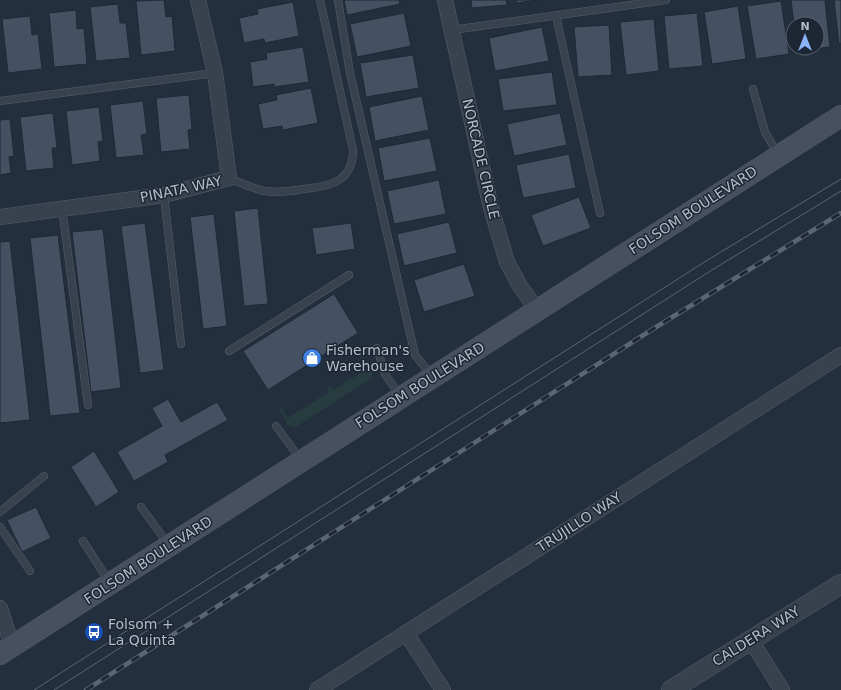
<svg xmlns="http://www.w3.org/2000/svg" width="841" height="690" font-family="'DejaVu Sans',sans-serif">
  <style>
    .green { fill: #263c3f }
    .building { fill: #455162; stroke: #1f2835 }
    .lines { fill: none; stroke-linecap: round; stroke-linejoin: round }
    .service-casing { stroke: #565f6c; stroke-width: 8 }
    .minor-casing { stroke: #565f6c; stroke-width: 16 }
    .tertiary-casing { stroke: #565f6c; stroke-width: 20 }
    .secondary-casing { stroke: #565f6c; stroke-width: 22 }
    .service { stroke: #38414e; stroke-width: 7 }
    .minor { stroke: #38414e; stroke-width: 15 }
    .tertiary { stroke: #38414e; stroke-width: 19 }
    .secondary { stroke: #465061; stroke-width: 21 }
    .tram { stroke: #5a6575; stroke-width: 1 }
    .rail-casing { stroke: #5a6575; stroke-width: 4.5 }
    .rail { stroke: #1d2633; stroke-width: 3; stroke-dasharray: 9; stroke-linecap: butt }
    .labels { text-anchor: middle; stroke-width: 3; stroke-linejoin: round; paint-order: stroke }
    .street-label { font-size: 14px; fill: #b4bcc9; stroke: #1d2633 }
    .poi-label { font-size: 14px; fill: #b4bcc9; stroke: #1d2633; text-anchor: start }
  </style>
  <rect width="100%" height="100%" fill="#242f3e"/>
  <!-- green -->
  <path class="green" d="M362,355l10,16v7l-78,50 -6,-3 -9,-16 2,-2 7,11 41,-26 -2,-5 3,-1 3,4 34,-21 -7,-12z"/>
  <!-- building -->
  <path class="building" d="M164,0l2,17 6,-1 3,35 -34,4 -5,-54z
    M344,0h55l1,4 -53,11z
    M471,0h35l1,5 -35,3z
    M516,0h22l-22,3z
    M791,0h34l5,47 -33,4 -1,-3h21v-24h-23z
    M834,0h7v43l-2,1z
    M781,1l8,53 -33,5 -9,-53z
    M293,2l6,34 -34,7 -1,-4 -20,4 -5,-25 19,-4 -1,-5z
    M118,4l2,19h6l4,35 -34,3 -6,-54z
    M738,6l8,53 -34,5 -8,-52z
    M76,10l1,19 7,-1 3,36 -33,3 -5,-54z
    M404,13l7,33 -54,11 -7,-33z
    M697,13l6,53 -34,3 -5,-53z
    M30,16l2,19 6,-1 4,35 -34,4 -6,-54z
    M654,19l5,52 -33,4 -6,-53z
    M609,25l3,50 -34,2 -4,-50z
    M542,27l7,34 -54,10 -6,-33z
    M303,47l6,35 -35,5v-3l-21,3 -3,-25 17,-3 -1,-6z
    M413,55l6,33 -53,9 -6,-34z
    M552,72l5,33 -54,6 -5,-32z
    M311,88l7,35 -35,7 -1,-4 -19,3 -5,-25 19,-4 -1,-5z
    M189,95l3,34 -4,1 2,19 -29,3 -5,-54z
    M422,96l7,34 -54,11 -6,-34z
    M143,101l4,33 -6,1 3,20 -28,3 -6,-53z
    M99,107l4,34 -5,1 2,19 -28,4 -6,-54z
    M53,113l4,35h-5l2,20 -28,3 -6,-54z
    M560,113l7,32 -53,11 -7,-32z
    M10,119l4,37 -5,1 2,16 -11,2v-55z
    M430,138l7,33 -53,10 -6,-33z
    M569,154l7,34 -53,10 -7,-33z
    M439,180l7,34 -52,10 -7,-33z
    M579,197l12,31 -48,18 -12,-31z
    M258,208l10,96 -24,2 -10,-95z
    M214,214l13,112 -24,3 -13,-112z
    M449,222l8,31 -53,13 -7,-32z
    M145,223l19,147 -24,3 -19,-147z
    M351,223l4,26 -39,6 -4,-27z
    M103,229l18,159 -30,4 -19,-160z
    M58,235l22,178 -30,3 -20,-178z
    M10,241l20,179 -30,3v-181z
    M464,264l11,32 -51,16 -10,-32z
    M334,294l24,39 -90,57 -25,-39z
    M168,399l13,23 36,-20 11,18 -63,35 3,7 -34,19 -17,-29 45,-26 -10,-18z
    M94,451l25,41 -23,15 -25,-40z
    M36,507l15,31 -29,14 -15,-32z"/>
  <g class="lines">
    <defs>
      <path id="service" d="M338,0l12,73 65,282 17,21
        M556,16l44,197
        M452,30l214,-30
        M753,89l12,43 13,22
        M0,101l215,-28
        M229,178c12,5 23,10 35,13 14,2 27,0 40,-2 26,-3 49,-7 49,-39l-33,-150
        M164,195l17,149
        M62,208l26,197
        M377,348l8,26 15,22
        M229,351l120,-76
        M276,426l25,34
        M141,507l27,37
        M0,512l44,-36
        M0,527l30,44
        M83,541l27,42"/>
      <path id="minor" d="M445,0l46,208 16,54 13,24 17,24
        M0,217l164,-22 65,-17 -14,-105 -17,-73
        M0,608l12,38
        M406,633l37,57
        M750,639l32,51
        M317,690l524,-335"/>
      <path id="tertiary" d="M671,690l170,-106"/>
      <path id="secondary" d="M0,654l841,-538"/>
    </defs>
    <!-- service casing -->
    <use href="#service" class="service-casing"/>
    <!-- minor casing -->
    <use href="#minor" class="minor-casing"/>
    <!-- tertiary casing -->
    <use href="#tertiary" class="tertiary-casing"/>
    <!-- secondary casing -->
    <use href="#secondary" class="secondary-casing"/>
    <!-- service -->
    <use href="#service" class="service"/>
    <!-- minor -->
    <use href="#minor" class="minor"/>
    <!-- tertiary -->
    <use href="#tertiary" class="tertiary"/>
    <!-- secondary -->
    <use href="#secondary" class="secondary"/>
    <!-- tram -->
    <path class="tram" d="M34,690l672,-429 135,-82
      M54,690l658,-420 129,-79"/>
    <defs>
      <path id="rail" d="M86,690l567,-361 188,-116"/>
    </defs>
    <!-- rail casing -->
    <use href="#rail" class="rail-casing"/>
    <!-- rail -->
    <use href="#rail" class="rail"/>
  </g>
  <!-- icons -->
  <defs>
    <symbol id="shop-disc" viewBox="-11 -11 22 22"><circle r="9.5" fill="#3f7fe0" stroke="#1d2633"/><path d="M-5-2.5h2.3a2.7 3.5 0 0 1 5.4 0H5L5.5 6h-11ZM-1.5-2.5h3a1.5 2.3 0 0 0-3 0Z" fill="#fff"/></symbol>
    <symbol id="bus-disc" viewBox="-11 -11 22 22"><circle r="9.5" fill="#1a4fb4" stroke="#1d2633"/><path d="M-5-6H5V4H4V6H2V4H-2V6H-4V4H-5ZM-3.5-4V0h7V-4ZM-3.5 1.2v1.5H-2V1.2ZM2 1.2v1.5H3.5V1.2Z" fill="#fff"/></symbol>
  </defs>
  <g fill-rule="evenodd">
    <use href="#shop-disc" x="301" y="347" width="22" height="22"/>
    <use href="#bus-disc" x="83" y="621" width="22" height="22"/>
  </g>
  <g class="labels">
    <!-- street labels -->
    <g class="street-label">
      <text transform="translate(481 159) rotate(77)" y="5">NORCADE CIRCLE</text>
      <text transform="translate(181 189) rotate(-12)" y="5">PINATA WAY</text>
      <text transform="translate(693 210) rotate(-33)" y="5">FOLSOM BOULEVARD</text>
      <text transform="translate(420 385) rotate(-32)" y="5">FOLSOM BOULEVARD</text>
      <text transform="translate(579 522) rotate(-33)" y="5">TRUJILLO WAY</text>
      <text transform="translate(148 560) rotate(-33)" y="5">FOLSOM BOULEVARD</text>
      <text transform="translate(756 636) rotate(-32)" y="5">CALDERA WAY</text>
    </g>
    <!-- poi labels -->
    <g class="poi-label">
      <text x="326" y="355">Fisherman's<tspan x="326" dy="16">Warehouse</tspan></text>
      <text x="108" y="629">Folsom +<tspan x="108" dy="16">La Quinta</tspan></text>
    </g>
  </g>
  <!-- north arrow -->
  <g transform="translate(805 36)"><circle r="19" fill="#1d2633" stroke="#59626f"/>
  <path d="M0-3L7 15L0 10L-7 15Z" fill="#8ab4f8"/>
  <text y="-6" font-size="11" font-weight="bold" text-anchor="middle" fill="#b4bcc9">N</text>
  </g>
</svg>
